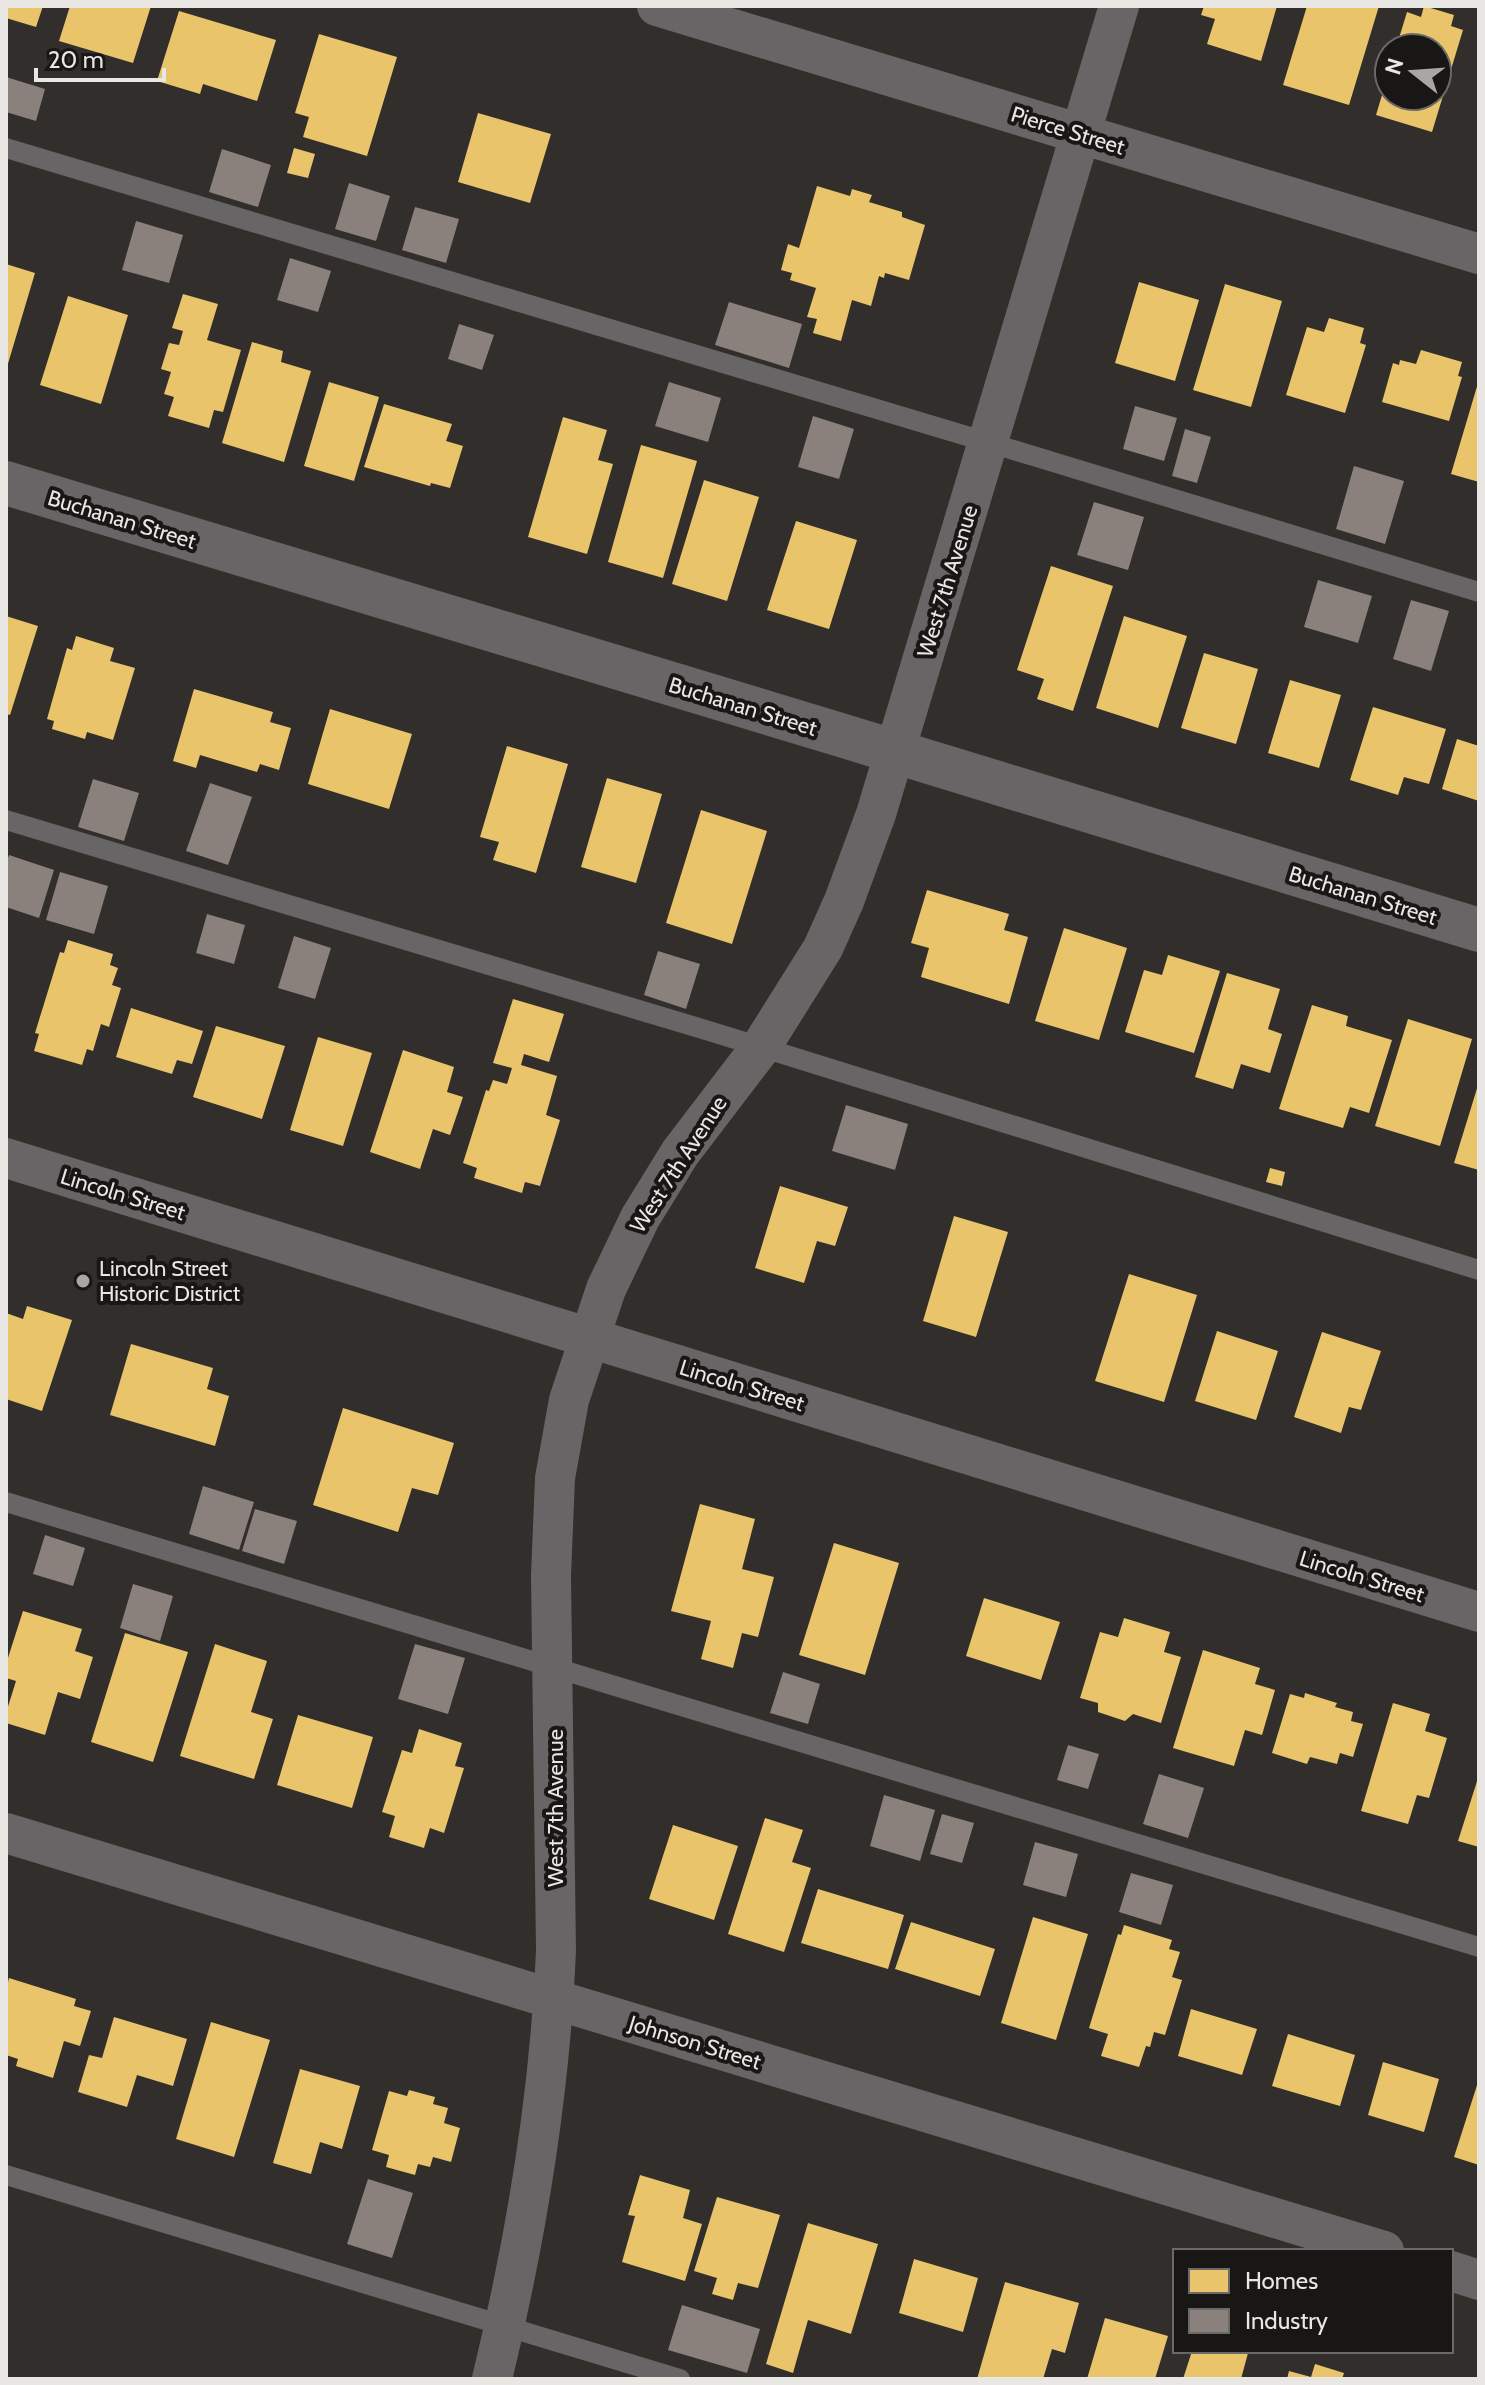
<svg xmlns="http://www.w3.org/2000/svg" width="1485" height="2385" font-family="Cabin,sans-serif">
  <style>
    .homes { fill: #e9c46a }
    .industry { fill: #8a817c }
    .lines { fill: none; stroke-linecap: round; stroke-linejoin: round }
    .service { stroke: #676565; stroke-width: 20 }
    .minor { stroke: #676565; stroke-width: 40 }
    .tertiary { stroke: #676565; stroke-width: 44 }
    .poi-dot { fill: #a9a6a4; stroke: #181715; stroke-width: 3 }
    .labels { text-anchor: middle; stroke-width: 8; stroke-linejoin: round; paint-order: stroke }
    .street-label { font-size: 22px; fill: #e9e7e4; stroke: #181715 }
    .poi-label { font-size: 22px; fill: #e9e7e4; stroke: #181715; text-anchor: start }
  </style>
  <rect width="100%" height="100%" fill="#312e2c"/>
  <!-- homes -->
  <path class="homes" d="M6,6h37l-7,21 -30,-9z
    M70,6h81l-18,57 -74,-22z
    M1204,6h73l-16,55 -54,-17 8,-25 -14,-4z
    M1307,6h72l-30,99 -66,-20z
    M1424,6l30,9 -3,11 12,4 -31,102 -56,-17 12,-40 1,21h48v-48h-41l11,-36 14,5z
    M179,11l97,29 -19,61 -54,-17 -3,10 -43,-13z
    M319,34l78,23 -30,99 -64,-19 6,-20 -14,-4z
    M478,113l73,21 -21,69 -72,-21z
    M294,148l21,6 -7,24 -21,-5z
    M817,186l33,10 2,-7 20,6 -3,7 33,10v5l23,8 -16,55 -24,-7 -1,5 -5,-2 -8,30 -19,-6 -11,41 -28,-8 4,-14 -10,-2 9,-29 -26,-8 2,-7 -11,-3 7,-26 11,4z
    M6,264l29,9 -28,94h-1z
    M1139,282l60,18 -24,81 -60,-18z
    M1225,284l57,17 -31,106 -58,-17z
    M183,294l35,10 -11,36 34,10 -18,62 -9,-2 -5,18 -41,-12 6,-19 -10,-3 7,-22 -10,-3 8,-26 10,2 4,-14 -11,-3z
    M68,296l60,19 -27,89 -61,-19z
    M1329,318l35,10 -4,15 6,2 -21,68 -59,-18 21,-68 17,5z
    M252,342l31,9 -2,11 30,9 -27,91 -62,-19z
    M1421,350l41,12 -4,14 4,1 -13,44 -67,-19 11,-39 6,2 1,-5 16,4z
    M329,382l50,15 -25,84 -50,-15z
    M1478,383h1v99l-28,-8z
    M384,404l68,20 -6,17 17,5 -13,42 -19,-5 -1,3 -66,-19z
    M563,417l44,13 -9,30 15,4 -26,90 -59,-17z
    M641,445l56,16 -34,117 -55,-16z
    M704,480l55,17 -32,104 -55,-17z
    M796,521l61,19 -28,89 -62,-19z
    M1051,566l62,20 -40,125 -36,-12 7,-20 -27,-9z
    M6,616l32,10 -28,89 -4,-1z
    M1124,616l63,20 -29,92 -62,-20z
    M76,636l38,12 -4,13 25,7 -22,72 -26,-8 -2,7 -33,-10 2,-8 -7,-2 20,-71 5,2z
    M1204,653l54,16 -22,75 -55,-16z
    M1290,680l51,15 -22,73 -51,-15z
    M194,689l79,23 -3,10 21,6 -12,42 -19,-6 -3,8 -57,-17 -4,13 -23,-7z
    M1373,707l73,22 -17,55 -25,-7 -6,18 -48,-15z
    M330,709l82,25 -23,75 -81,-25z
    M1457,739l22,7v55l-37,-12z
    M507,746l61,18 -32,109 -43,-13 6,-18 -19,-5z
    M607,778l55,16 -26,89 -55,-16z
    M701,810l66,21 -35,113 -66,-21z
    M927,890l82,24 -5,16 24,7 -19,67 -88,-27 8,-29 -18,-5z
    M1064,928l63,20 -28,92 -64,-19z
    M68,940l45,14 -3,11 8,3 -6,17 9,3 -12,39 -8,-3 -8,27 -6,-2 -5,16 -48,-14 5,-17 -4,-1 25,-81 4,1z
    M1168,955l52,16 -26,82 -69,-21 19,-62 18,5z
    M1227,973l53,16 -12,40 14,5 -12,39 -29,-9 -8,25 -38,-12z
    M513,999l51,15 -15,48 -25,-8 -3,11 36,11 -11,39 14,5 -20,66 -15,-4 -3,11 -48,-15 3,-10 -14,-5 23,-73 3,1 4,-11 14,4 5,-16 -19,-5z
    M1312,1005l36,11 -2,10 46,14 -23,73 -19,-6 -7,21 -64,-19z
    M131,1008l72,23 -11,33 -15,-4 -5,14 -56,-17z
    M1408,1019l64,20 -32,107 -65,-20z
    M216,1026l69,20 -23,73 -69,-22z
    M318,1037l54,16 -29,93 -53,-16z
    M403,1050l51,17 -7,25 16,5 -13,38 -17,-6 -13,40 -50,-17z
    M1479,1082v88l-25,-7z
    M1270,1168l15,4 -3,14 -16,-4z
    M780,1186l68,21 -13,39 -18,-5 -13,42 -49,-15z
    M954,1216l54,16 -32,105 -53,-16z
    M1129,1274l68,21 -33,107 -69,-21z
    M27,1306l45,14 -30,91 -36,-12v-86l17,6z
    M1217,1331l61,20 -22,69 -61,-19z
    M1322,1332l59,19 -20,59 -12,-3 -8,26 -47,-16z
    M131,1344l82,24 -6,21 22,7 -14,50 -105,-31z
    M343,1408l111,35 -16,52 -26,-7 -14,44 -85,-27z
    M700,1504l55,15 -13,50 32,8 -16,60 -16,-4 -9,35 -32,-9 10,-38 -40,-10z
    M834,1543l65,20 -34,112 -66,-20z
    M984,1598l76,24 -19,58 -75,-24z
    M23,1611l59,18 -7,22 18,6 -13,42 -22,-7 -13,43 -39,-12v-10l10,-32 -10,-3v-14z
    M1124,1618l46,14 -6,20 17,5 -20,66 -28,-9 -8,7 -27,-9v-9l-18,-5 20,-66 18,5z
    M125,1633l63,19 -35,110 -62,-20z
    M215,1644l52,17 -16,51 22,7 -19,60 -74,-23z
    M1203,1650l57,18 -5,16 20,6 -13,45 -17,-5 -11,36 -61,-18z
    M1305,1693l32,10 -2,4 18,5 -2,9 12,3 -10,33 -13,-4 -3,11 -27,-7 -3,7 -35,-11 18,-59 14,4z
    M1393,1703l37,11 -5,17 22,7 -18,60 -12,-3 -9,29 -47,-13z
    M298,1715l75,22 -21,71 -75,-23z
    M419,1729l43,14 -7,23 9,2 -20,65 -14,-5 -6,20 -35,-11 6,-21 -13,-4 20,-62 10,3z
    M1479,1775v72l-21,-6z
    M765,1818l38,12 -11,32 19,6 -27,84 -56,-18z
    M673,1825l65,21 -24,74 -65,-21z
    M818,1889l86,26 -16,54 -87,-26z
    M1033,1917l55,17 -32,106 -55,-17z
    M911,1922l84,27 -15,47 -85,-27z
    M1124,1925l48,15 -3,9 11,3 -8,25 10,3 -17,55 -11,-3 -4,15 -4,-1 -7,21 -38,-11 7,-22 -19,-6 29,-94 3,1z
    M9,1978l67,21 -2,7 17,5 -11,35 -16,-5 -11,37 -37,-12 2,-7 -12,-4v-65z
    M1191,2009l66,20 -15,46 -64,-19z
    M114,2017l73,22 -14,47 -36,-11 -10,32 -49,-15 11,-37 13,3z
    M211,2022l59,18 -36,117 -58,-18z
    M1288,2034l67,21 -15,51 -68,-20z
    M1383,2062l56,17 -15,53 -56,-17z
    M300,2069l60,17 -18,63 -22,-7 -9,32 -38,-11z
    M1479,2079v86l-25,-8z
    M409,2090l26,7 -2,7 15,4 -4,15 16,5 -9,34 -18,-5 -3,10 -12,-3 -3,11 -29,-8 3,-12 -17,-5 17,-59 18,5z
    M640,2175l50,15 -7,28 19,6 -17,57 -63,-19 13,-46 -7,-1z
    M717,2197l63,18 -22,73 -20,-5 -5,17 -21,-6 5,-16 -23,-7z
    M808,2223l70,21 -27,90 -43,-14 -15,53 -27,-9z
    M914,2259l64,19 -15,54 -64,-19z
    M1005,2282l74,21 -14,50 -13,-4 -9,30h-66z
    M1105,2318l63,18 -13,43h-68z
    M1192,2351h48l8,2 -7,26h-58z
    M1315,2364l29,9 -2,6h-55l2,-8 22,6z"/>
  <!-- industry -->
  <path class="industry" d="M6,77l39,12 -9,32 -30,-9z
    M222,149l49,16 -13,42 -49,-15z
    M349,183l41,13 -14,45 -41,-12z
    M415,207l44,12 -13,44 -44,-13z
    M136,221l47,14 -14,48 -47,-13z
    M290,258l41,13 -13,41 -41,-12z
    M729,302l73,22 -13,44 -74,-23z
    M459,324l35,11 -12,35 -34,-11z
    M669,382l52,16 -13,44 -53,-16z
    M1135,406l42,12 -13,43 -41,-12z
    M813,416l41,13 -15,50 -41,-12z
    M1185,429l26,8 -14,46 -25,-7z
    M1354,466l50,15 -19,63 -49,-15z
    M1094,502l50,15 -16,53 -51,-15z
    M1318,580l54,16 -14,47 -54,-16z
    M1411,600l38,11 -18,60 -38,-12z
    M93,779l46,14 -15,48 -46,-14z
    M210,783l42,14 -24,68 -42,-14z
    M9,855l45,15 -15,48 -33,-11v-43z
    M60,872l48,14 -14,48 -48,-14z
    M207,914l38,11 -11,39 -38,-11z
    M294,936l37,12 -16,51 -37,-11z
    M658,951l42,13 -14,45 -42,-14z
    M846,1105l62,19 -13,46 -63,-19z
    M203,1486l51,16 -15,48 -50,-16z
    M255,1509l42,12 -13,43 -42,-13z
    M45,1535l40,13 -12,38 -40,-12z
    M133,1584l40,12 -13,45 -40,-13z
    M415,1644l50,14 -17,56 -50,-15z
    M783,1672l37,12 -12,40 -38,-11z
    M1068,1745l31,9 -11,35 -31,-9z
    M1159,1774l45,14 -16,50 -45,-14z
    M884,1795l51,15 -15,51 -50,-15z
    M942,1814l32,9 -12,40 -32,-9z
    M1035,1842l43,12 -12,43 -43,-12z
    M1131,1873l42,12 -12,40 -42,-13z
    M368,2179l45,14 -21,65 -45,-14z
    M682,2305l78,24 -13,44 -79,-23z"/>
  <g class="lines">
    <!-- service -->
    <path class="service" d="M6,148l1034,310 439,134
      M6,820l703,211 770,239
      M6,1502l1473,445
      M6,2175l674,204"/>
    <!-- minor -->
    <path class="minor" d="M657,6l822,248
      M6,1158l1473,454
      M6,1833l1378,418
      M1451,2271l28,9
      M492,2379c34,-140 58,-284 64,-428l-5,-375 4,-98 14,-78 37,-111 34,-71 40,-65 81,-106 62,-99 21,-47 32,-87 243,-808"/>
    <!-- tertiary -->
    <path class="tertiary" d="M6,483l838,253 635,194"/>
  </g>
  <!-- markers -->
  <circle class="poi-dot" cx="83" cy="1281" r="8"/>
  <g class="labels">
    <!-- street labels -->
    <g class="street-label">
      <text transform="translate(1068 130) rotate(17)" y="8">Pierce Street</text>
      <text transform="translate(122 519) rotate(17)" y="8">Buchanan Street</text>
      <text transform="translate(947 581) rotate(-73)" y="8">West 7th Avenue</text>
      <text transform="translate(743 706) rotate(17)" y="8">Buchanan Street</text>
      <text transform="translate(1363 895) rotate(17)" y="8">Buchanan Street</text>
      <text transform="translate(678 1164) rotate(-57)" y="8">West 7th Avenue</text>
      <text transform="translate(123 1194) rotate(17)" y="8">Lincoln Street</text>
      <text transform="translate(742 1385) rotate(17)" y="8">Lincoln Street</text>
      <text transform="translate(1362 1576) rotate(17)" y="8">Lincoln Street</text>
      <text transform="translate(555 1808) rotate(-90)" y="8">West 7th Avenue</text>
      <text transform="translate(695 2042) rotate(17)" y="8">Johnson Street</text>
    </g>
    <!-- poi labels -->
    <g class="poi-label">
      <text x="99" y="1276">Lincoln Street<tspan x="99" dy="25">Historic District</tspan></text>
    </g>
  </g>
  <!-- border -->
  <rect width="1485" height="2385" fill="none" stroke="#e9e7e4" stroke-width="16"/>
  <!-- legend -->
  <rect x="1173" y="2249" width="280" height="104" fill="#181715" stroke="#6c6a68" stroke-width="2"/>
  <rect x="1189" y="2269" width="40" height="24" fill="#e9c46a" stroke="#6c6a68" stroke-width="2"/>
  <text x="1245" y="2289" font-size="24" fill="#e9e7e4">Homes</text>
  <rect x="1189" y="2309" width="40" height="24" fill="#8a817c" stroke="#6c6a68" stroke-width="2"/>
  <text x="1245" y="2329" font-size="24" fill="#e9e7e4">Industry</text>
  <!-- north arrow -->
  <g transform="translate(1413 72) rotate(287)"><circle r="38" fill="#181715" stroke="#6c6a68" stroke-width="2"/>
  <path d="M0-6L14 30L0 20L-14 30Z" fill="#a9a6a4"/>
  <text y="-12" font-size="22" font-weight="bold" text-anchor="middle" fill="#e9e7e4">N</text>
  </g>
  <!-- scale -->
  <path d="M36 68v12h128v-12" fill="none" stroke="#e9e7e4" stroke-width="4"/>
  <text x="48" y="68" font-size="24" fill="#e9e7e4" stroke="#181715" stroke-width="6" paint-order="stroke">20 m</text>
</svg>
